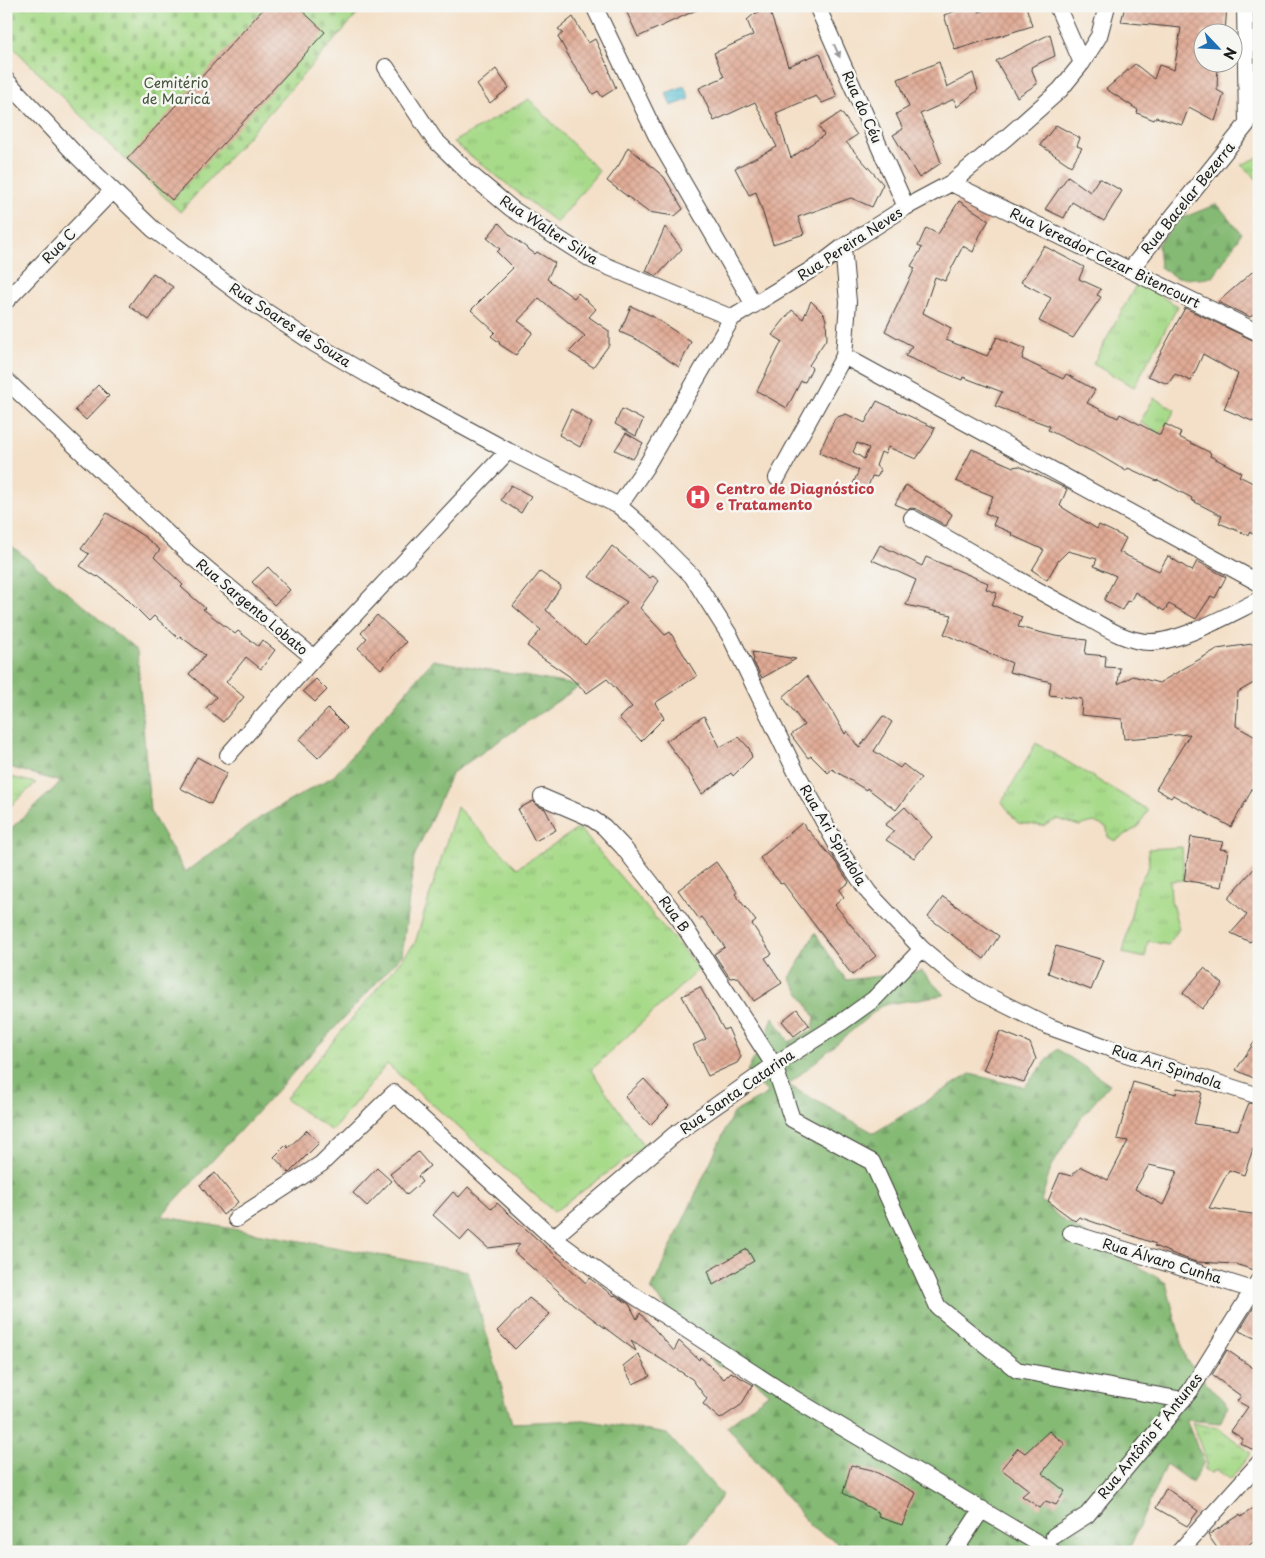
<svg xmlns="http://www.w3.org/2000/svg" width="1265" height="1558" font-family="'Playpen Sans',sans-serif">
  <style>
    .grass { fill: url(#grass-tufts); stroke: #627b52 }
    .forest { fill: url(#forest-firs); stroke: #506b48 }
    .cemetery { fill: url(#cemetery-stones); stroke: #627b52 }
    .water { fill: url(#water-rules); stroke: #3c707a }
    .building { fill: url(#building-cross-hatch); fill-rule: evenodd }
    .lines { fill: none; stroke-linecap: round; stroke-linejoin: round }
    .street-casing { stroke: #3c3936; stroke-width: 18 }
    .street { stroke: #fff; stroke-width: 16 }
    .oneway { fill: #999 }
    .labels { text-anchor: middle; stroke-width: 5; stroke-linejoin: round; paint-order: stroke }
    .park-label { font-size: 14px; fill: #46553d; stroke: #f6f6f2 }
    .street-label { font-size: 14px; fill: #1c1c1c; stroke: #f6f6f2 }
    .health-label { font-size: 14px; font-weight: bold; fill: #be3a42; stroke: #f6f6f2; text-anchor: start }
  </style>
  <defs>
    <pattern id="grass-tufts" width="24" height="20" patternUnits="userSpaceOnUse" patternTransform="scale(1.25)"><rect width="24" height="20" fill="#a7da89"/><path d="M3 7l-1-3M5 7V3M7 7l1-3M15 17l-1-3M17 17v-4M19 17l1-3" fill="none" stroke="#8fba76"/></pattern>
    <pattern id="forest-firs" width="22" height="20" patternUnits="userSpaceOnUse" patternTransform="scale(1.25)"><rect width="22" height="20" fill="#85ba75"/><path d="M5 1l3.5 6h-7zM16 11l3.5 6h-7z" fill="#729f65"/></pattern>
    <pattern id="cemetery-stones" width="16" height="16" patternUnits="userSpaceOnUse" patternTransform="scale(1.25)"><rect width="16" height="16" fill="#a7da89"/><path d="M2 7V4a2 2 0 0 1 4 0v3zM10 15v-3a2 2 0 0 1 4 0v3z" fill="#8fba76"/></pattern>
    <pattern id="water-rules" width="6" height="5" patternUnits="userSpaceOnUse" patternTransform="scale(1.25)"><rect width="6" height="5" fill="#5bc3d8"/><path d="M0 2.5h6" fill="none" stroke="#4fa7b9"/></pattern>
    <pattern id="building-cross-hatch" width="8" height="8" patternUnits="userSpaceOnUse" patternTransform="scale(1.25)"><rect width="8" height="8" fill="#e0aa95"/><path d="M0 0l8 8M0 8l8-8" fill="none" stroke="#c09280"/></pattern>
  </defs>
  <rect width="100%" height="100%" fill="#f6f6f2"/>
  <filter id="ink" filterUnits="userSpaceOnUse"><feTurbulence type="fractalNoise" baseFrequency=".02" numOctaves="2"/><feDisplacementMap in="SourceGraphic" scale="10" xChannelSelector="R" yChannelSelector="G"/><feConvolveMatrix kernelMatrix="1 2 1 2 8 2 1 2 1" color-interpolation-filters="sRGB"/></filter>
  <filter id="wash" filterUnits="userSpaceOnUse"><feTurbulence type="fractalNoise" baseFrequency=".0096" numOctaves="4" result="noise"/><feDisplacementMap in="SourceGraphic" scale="20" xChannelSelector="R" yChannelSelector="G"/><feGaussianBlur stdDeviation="1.12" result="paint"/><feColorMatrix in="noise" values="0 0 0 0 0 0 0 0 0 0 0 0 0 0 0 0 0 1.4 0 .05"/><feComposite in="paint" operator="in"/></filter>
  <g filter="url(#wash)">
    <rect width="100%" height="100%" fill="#f4e0c8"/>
    <!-- grass -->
    <path class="grass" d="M529,99l70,72 -42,52 -104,-81z
      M1259,157v24l-18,-16z
      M1137,283l41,23 -44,81 -41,-23z
      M1154,398l21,12 -14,24 -21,-12z
      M1036,743l112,67 -10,17 -23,14 -7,-4 -1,-9 -13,-6 -15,4 -21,-7 -15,7 -25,-3 -16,-21z
      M6,776l30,7 -30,27z
      M457,807l60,61 62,-40 120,141 -108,101 53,76 -90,66 -167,-148 -55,67 -47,-32 130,-156z
      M1182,847l2,33 -14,1 1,19 8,29 -11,16 -20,-4 -3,17 -22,-5 14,-66 12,-21 -1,-17z
      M1192,1423l27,5 32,25 -21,27 -14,-11 -5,4 -7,-4 3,-6z"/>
    <!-- forest -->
    <path class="forest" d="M1217,204l24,29c-8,15 -18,28 -27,43l-13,3 -26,-2 -15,-10 -2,-23 22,-25z
      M6,541l131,110 13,160 35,61 76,-55 73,-41 99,-116 147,26 -128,87 -38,84 -12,98 -241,261 307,55 44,152 72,-3 83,14 55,61 -41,57h-675v-719l55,-51 -55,-16z
      M815,933l31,47 76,-9 22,24 -62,10 -94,80 86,48 96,-59 54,13 33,-38 53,35 -30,35 -29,49 -10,33 23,20 102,62 20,77 42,46 -8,17 -34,-3 18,42 -12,21 -26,-19 -38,88h-108l-5,-6 -12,6h-122l1,-2 -12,-5 -8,7h-27l3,-9 -26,-15 -85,-102 42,-33 -24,-21 -28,-6 -66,-76 82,-177 35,-20 -21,-22 19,-33 7,-21 16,25 24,-12 2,-13 -25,-39z"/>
    <!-- cemetery -->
    <path class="cemetery" d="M6,6h359l-185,206 -95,-92 -79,-80z"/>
    <!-- water -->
    <path class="water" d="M684,86l6,13 -19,7 -5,-13z"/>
    <g id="blocks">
      <!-- building -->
      <path class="building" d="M266,6h31l28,26 -153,168 -45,-41z
        M624,6h81l-67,31z
        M971,6h7l1,6 17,-6h30l6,20 -77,24 -11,-35z
        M1125,6h102l-2,26h-23v30h16l-1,28 7,4 -9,27 -26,-14 -7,18 -26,-8 -2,3 -17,-7 1,-3 -32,-21 29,-25 19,15 5,-14 15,5 7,-42 -60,-6z
        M769,9l19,57 32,-13 17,44 -15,6 -6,-7 -40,17 15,45 33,-23 -5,-8 22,-15 16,23 -11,7 37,42 -11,23 -21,-9 -53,19 6,17 -31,10 -17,-52 -7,3 -14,-27 42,-21 -22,-45 -41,19 -15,-33 25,-11 -10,-24 39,-18 -6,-15 7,-6z
        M573,17l15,26 7,-4 15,32 -1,1 7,16 -14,9 -4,-6 -5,3 -21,-32 -14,-25 5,-4 -5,-4z
        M1050,34l5,22 -24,11 6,17 -20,13 -21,-36z
        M939,62l8,25 26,-14 5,17 -21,17 -3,-8 -34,15 13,26 8,23 -22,15 -26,-43 10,-6 -7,-15 13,-7 -11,-28z
        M496,69l13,19 -19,15 -13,-18z
        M1056,125l24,13 -3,8 5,2 -11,18 -31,-21z
        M628,147l36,30 19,32 -8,7 -27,-4 -41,-31 12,-16z
        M1068,176l22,16 9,-14 23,13 -18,30 -32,-19 -8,16 -19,-9z
        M959,201l30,19 -9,15 -7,17 -10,-6 -18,35 -10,-4 -12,36 28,15 -5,12 41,16 10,-19 28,12 -3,10 41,20 3,-5 29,16 -8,13 31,15 2,-4 40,21 5,-11 16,8 -2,5 32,16 -1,3 31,16 -2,4 20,10v51l-10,-5 -1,3 -29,-12 3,-7 -31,-16 1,-2 -34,-18 -1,1 -29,-13 -2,3 -29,-17 -49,-24 2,-4 -55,-20 7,-14 -39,-15 -1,3 -57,-24 7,-10 -27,-15 30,-63 -4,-2 11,-18 -4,-2 8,-18 12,6z
        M499,223l12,13 24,18 2,-2 18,11 -8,16 27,19 4,-5 18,16 -7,8 20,14v14l-16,22 -24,-15 16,-16 -46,-38 -21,23 15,11 -17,23 -17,-11 1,-1 -9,-7 4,-4 -24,-22 42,-42 -16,-16 3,-3 -13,-11z
        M665,227l17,22 -25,27 -11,-5z
        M1044,246l40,21 -5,12 22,10 -4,6 4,2 -28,41 -34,-17 12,-23 -30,-16z
        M1259,266v44l-9,7 -32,-15z
        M153,273l20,14 -24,33 -20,-14z
        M811,301l13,13 2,6 1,18 -18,27 3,3 -7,14 -4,-1 -14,27 -30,-17 25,-50 -10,-6 20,-25 11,9z
        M631,306l21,10 39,26 -12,25 -41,-27 -18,-8z
        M1185,308l74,35v81l-35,-15 14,-35 -35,-20 -12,27 -16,-7 -7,10 -20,-8z
        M98,385l11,11 -23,24 -11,-10z
        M877,401l58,27 -4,9 -15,22 -28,-12 -3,7 -4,-2 -5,14 5,4 -4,7 -5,-1 -6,16 -14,-6 7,-16 -40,-17 16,-35 11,-4 19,9zM857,443l12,5 -5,11 -11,-7z
        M571,409l21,14 -12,24 -21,-12z
        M622,409l21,11 -7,16 -21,-12z
        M626,433l17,10 -10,16 -18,-9z
        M972,449l41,18 6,-1 48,23 -7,17 37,23 2,-4 27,13 -7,14 40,19 9,-15 24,15 5,-10 29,16 -11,21 -4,-2 -15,23 -27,-15 -5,7 -29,-19 -5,10 -3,-1 -5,9 -18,-10 12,-24 -22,-10 3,-7 -29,-8 -10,10 -11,19 -15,-10 12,-20 -33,-15 1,-2 -19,-8 3,-7 -11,-5 8,-17 -37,-15z
        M511,485l20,11 -10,17 -20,-13z
        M906,485l46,29 -6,12 -29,-17 -5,-1 -5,1 -12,-5z
        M107,513l38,24 15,13 -6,7 29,28 -2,2 24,21 -2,1 32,25 3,-3 20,15 4,-6 13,10 -14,19 -15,-12 -20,25 18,15 -21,25 -17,-14 10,-11 -27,-23 16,-19 -25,-19 -2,2 -24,-22 -5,5 -26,-26 -25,-19 -1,1 -17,-11 9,-12 -8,-5z
        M880,545l42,21 4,-9 62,26 -2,6 11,4 -5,12 30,12 -4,10 37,9 32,4 -2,14 21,2 -1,11 15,1 -2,16 15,-8 26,7 58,-34 42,-6v37l-21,12 -2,34 23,13v35l-12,25 -16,28 -58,-32 -2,3 -15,-9 34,-55 -66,5 -2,-20 -41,-4 1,-16 -33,-4 2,-13 -42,-10 3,-9 -68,-29 8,-19 -46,-10 10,-25 -44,-20z
        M612,546l38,32 3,-2 6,5 -19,27 25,27 5,-3 27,44 -42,27 9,15 -23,23 -22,-23 13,-11 -25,-28 -20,14 -18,-17 -28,-19 -14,-11 14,-16 -28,-24 27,-34 21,14 -15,24 39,35 42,-43 -38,-25z
        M268,567l22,23 -16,15 -22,-23z
        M377,615l29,27 -25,27 -23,-21 9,-10 -6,-5z
        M752,652l44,7 -34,19 -9,-17 1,-1z
        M807,676l19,29 2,-1 17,30 2,-3 12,17 24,-32 9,6 -18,29 26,17 3,-4 18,14 -25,32 -29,-22 -1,2 -34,-21 -4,4 -17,-17 -3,2 -17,-23 13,-10 -21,-28z
        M316,679l11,11 -12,12 -12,-11z
        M328,709l19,19 -29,30 -19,-18z
        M704,716l16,31 19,-10 10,11 3,9 -19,19 -2,-3 -29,21 -15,-25 -21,-28z
        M197,757l30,16 -16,31 -31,-16z
        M533,801l5,5 7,3 11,21 -21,11 -17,-32z
        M905,807l27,30 -18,21 -28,-18 8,-9 -9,-6z
        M802,823l32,37 15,22 -10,8 5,7 -9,8 41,51 -24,19 -69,-92 -2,1 -21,-26z
        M1191,837l32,5 -3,7 8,1 -6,37 -38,-7z
        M716,862l21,30 -2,2 21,27 -4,3 20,30 -7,4 17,25 -28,18 -16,-24 -8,1 -16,-24 11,-7 -23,-30 -3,2 -21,-29z
        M1259,863v71l-9,8 -19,-9 16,-18 -19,-17z
        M943,897l56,39 -15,23 -56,-42z
        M1056,946l47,14 -12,30 -43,-17z
        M1204,968l19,16 -21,25 -19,-16z
        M700,987l24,43 4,-2 13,29 -4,6 -29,13 -15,-31 13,-6 -24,-43z
        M797,1009l12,16 -15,11 -12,-15z
        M1000,1031l30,12 6,16 -12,23 -41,-12z
        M1259,1035v50l-3,-1 2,-4 -22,-10z
        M644,1079l25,27 -19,19 -25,-28z
        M1133,1082l43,12 1,-6 25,4 -8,32 44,6 11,-27 10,3v44l-6,-1 -9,26 -15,-5 -20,38 50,7v30l-6,25 -17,-6 -40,-2 -20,-7 -22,-9 2,-2 -77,-27 -4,4 -27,-20 12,-28 11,3 10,-9 27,13 20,-39 -11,-2zM1149,1165l28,6 -7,19 -7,15 -28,-16z
        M307,1130l12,13 -30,30 -15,-16 12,-12 2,3z
        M418,1152l12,14 -12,10 4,6 -15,13 -17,-21z
        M377,1168l14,13 -24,25 -14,-13z
        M215,1173l23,29 -15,13 -23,-30z
        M468,1187l24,22 5,-6 89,80 3,-5 25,18 1,-1 14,9 8,15 3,-6 34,38 5,-10 20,19 1,-3 24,22 7,-7 22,13 -12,20 -21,14 -17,-15 4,-5 -15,-20 -61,-39 5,11 -63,-47 -59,-52 6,-8 -32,4 -19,-17 -8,9 -28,-25 20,-23 6,5z
        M747,1249l7,12 -41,24 -5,-14z
        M529,1298l21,16 -35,35 -18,-18z
        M1259,1299v41l-20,-9z
        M1227,1350l32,22v81l-19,-10 3,-4 -12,-8 17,-24 -11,-6 4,-5 -29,-21z
        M638,1354l12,22 -17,8 -10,-18z
        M1049,1431l16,13 -23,29 23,18 -9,14 -10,-4 -6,7 -18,-12 7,-6 -28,-21 17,-21 7,5z
        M851,1465l21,5 44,23 -14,32 -24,-8 1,-4 -36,-20z
        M1166,1488l32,23 -11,15 -31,-18z
        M1259,1504v34l-20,14h-19l-12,-17 32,-20 1,2z"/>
    </g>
  </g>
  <g filter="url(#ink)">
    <use href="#blocks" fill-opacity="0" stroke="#3c3936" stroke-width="1"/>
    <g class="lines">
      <defs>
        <path id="street" d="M594,6l65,135 95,164
          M817,6l89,201
          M1057,6l25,57
          M386,67l48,72 36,35 42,35 80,51 140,58
          M6,80l72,77 75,72 94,70 68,45 62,36 131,71 111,55 24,21 49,49 38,60 65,134 47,84 27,39 53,56 30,25 30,19 68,34 73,26 136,43
          M951,183l308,150
          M1130,270l117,-146 -2,-118
          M6,301l106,-110
          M844,356l415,227
          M6,380l183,174 125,104
          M777,478l67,-122 4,-54 -5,-55
          M619,506l26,-38 87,-150 90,-55 21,-16 63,-40 45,-24 56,-46 53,-47 22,-27 17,-27 8,-30
          M912,518c54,31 107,63 162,92 23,12 49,32 76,32 31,0 80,-28 109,-42
          M228,755l86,-97 194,-207
          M542,797l49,21 13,9 19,20 57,73 94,145 18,54 80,43 66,145 79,63 166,30
          M236,1219l85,-55 73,-71 159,145 57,42 171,111 272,161
          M1071,1233l182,57
          M553,1238l121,-103 100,-70 68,-43 32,-23 48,-50
          M1054,1536l33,-21 103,-124 69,-111
          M954,1552l28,-43
          M1179,1552l80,-89"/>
      </defs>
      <!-- street casing -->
      <use href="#street" class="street-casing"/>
      <!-- street -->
      <use href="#street" class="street"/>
    </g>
    <!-- one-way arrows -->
    <defs><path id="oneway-solid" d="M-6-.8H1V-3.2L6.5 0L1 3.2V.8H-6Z" transform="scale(1.25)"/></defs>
    <use class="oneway" href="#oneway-solid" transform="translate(837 51) rotate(66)"/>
  </g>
  <!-- icons -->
  <defs>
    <symbol id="hospital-disc" viewBox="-11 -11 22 22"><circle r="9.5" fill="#e0444e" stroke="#f6f6f2"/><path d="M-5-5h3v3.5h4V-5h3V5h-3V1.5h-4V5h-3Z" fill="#fff"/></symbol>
  </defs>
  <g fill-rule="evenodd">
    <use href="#hospital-disc" x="684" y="483" width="28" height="28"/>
  </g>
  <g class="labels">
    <!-- park labels -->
    <g class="park-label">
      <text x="176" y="88">Cemitério<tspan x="176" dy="16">de Maricá</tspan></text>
    </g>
    <!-- street labels -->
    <g class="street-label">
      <text transform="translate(862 107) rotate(66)" y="5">Rua do Céu</text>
      <text transform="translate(1188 198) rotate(-51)" y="5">Rua Bacelar Bezerra</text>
      <text transform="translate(549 230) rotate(33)" y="5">Rua Walter Silva</text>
      <text transform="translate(850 244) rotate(-33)" y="5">Rua Pereira Neves</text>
      <text transform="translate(59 246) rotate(-46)" y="5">Rua C</text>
      <text transform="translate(1105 258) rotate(26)" y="5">Rua Vereador Cezar Bitencourt</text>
      <text transform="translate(290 325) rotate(33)" y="5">Rua Soares de Souza</text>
      <text transform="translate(252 607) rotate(40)" y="5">Rua Sargento Lobato</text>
      <text transform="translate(833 835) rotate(59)" y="5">Rua Ari Spindola</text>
      <text transform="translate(674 914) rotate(54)" y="5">Rua B</text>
      <text transform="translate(1167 1067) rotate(18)" y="5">Rua Ari Spindola</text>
      <text transform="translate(737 1092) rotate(-35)" y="5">Rua Santa Catarina</text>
      <text transform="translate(1162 1261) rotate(17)" y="5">Rua Álvaro Cunha</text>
      <text transform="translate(1150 1436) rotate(-51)" y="5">Rua Antônio F Antunes</text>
    </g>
    <!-- health labels -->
    <g class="health-label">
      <text x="716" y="494">Centro de Diagnóstico<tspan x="716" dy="16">e Tratamento</tspan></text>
    </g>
  </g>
  <!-- margin -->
  <rect width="1265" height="1558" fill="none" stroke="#f6f6f2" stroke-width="25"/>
  <!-- north arrow -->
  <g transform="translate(1218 48) rotate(115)"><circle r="24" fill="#f6f6f2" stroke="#9f9f9c"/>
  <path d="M0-4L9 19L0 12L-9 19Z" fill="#1f6fb2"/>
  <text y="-8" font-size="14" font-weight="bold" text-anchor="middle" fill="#1c1c1c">N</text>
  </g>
</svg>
